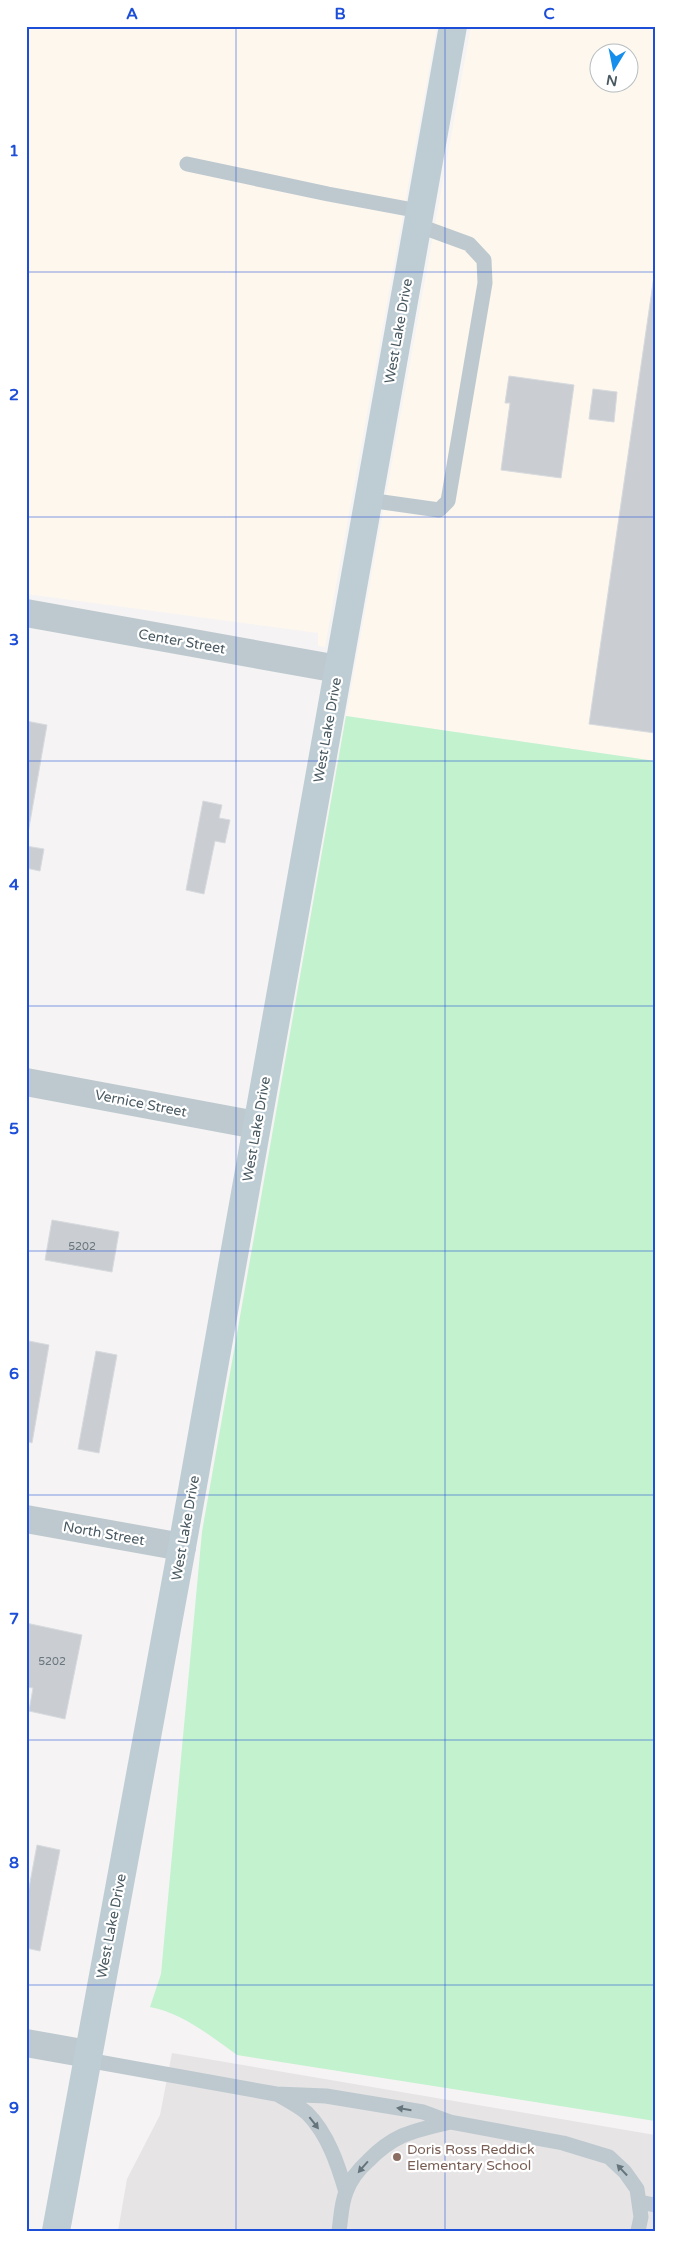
<svg xmlns="http://www.w3.org/2000/svg" width="681" height="2257" font-family="'Varela Round',sans-serif">
  <style>
    .commercial { fill: #fdf7ee; fill-rule: evenodd }
    .education { fill: #e6e4e5 }
    .green { fill: #c2f2ce }
    .building { fill: #caced2; stroke: #d7dade }
    .lines { fill: none; stroke-linecap: round; stroke-linejoin: round }
    .lane { stroke: #bdc9cf; stroke-width: 15 }
    .street { stroke: #bdc9cf; stroke-width: 28 }
    .secondary { stroke: #beccd4; stroke-width: 28 }
    .oneway { fill: #66757c }
    .grid { fill: none; stroke: #1d4ed8; stroke-width: 1; stroke-opacity: 0.55 }
    .education-dot { fill: #8d6e63; stroke: #fff; stroke-width: 2 }
    .labels { text-anchor: middle; stroke-width: 4.5; stroke-linejoin: round; paint-order: stroke }
    .number-label { font-size: 11px; fill: #69767d }
    .street-label { font-size: 14px; fill: #495961; stroke: #fff }
    .education-label { font-size: 14px; fill: #785e54; stroke: #fff; text-anchor: start }
    .neatline { fill: none; stroke: #1d4ed8; stroke-width: 2 }
    .grid-label { font-size: 16px; text-anchor: middle; font-weight: bold; fill: #1d4ed8 }
  </style>
  <rect width="100%" height="100%" fill="#f5f3f3"/>
  <!-- commercial -->
  <path class="commercial" d="M26,26h411l-112,621 -7,-1v-13l-292,-39z
    M471,26h184v735l-309,-45zM598,52h30v30h-30z"/>
  <!-- education -->
  <path class="education" d="M172,2053l483,82v96h-537l9,-52 33,-64z"/>
  <!-- green -->
  <path class="green" d="M346,716l309,45v1360l-418,-66c-26,-19 -55,-42 -87,-48l11,-33 41,-442z"/>
  <!-- building -->
  <path class="building" d="M655,269v464l-66,-9z
    M509,376l65,9 -13,93 -60,-8 9,-67h-5z
    M593,389l24,3 -3,30 -25,-3z
    M26,721l21,4 -20,114h-1z
    M203,801l19,4 -3,13 11,2 -5,23 -10,-2 -11,53 -18,-4z
    M26,846l18,3 -4,22 -14,-3z
    M52,1220l67,12 -7,40 -67,-12z
    M29,1341l20,4 -17,98 -6,-2v-86z
    M96,1351l21,4 -18,98 -21,-4z
    M26,1623l56,12 -17,84 -36,-8 4,-23 -7,-1z
    M37,1845l23,5 -20,101 -14,-3v-44z"/>
  <g class="lines">
    <!-- lane -->
    <path class="lane" d="M187,164l141,30 91,17
      M368,500l71,10 9,-9 37,-218 -1,-23 -15,-16 -52,-19
      M87,2060l189,34 50,2 97,16 27,10 113,21 46,14 16,15 12,17 4,28 -3,14
      M277,2094c10,6 22,12 30,19 21,21 31,52 39,79
      M639,2202l16,3
      M339,2231c2,-12 2,-27 7,-39 4,-11 13,-23 22,-31 27,-28 46,-30 82,-39"/>
    <!-- street -->
    <path class="street" d="M26,613l312,56
      M26,1082l230,43
      M26,1519l156,28
      M26,2043l62,11"/>
    <!-- secondary -->
    <path class="secondary" d="M56,2231l126,-684 271,-1521"/>
  </g>
  <!-- one-way arrows -->
  <defs><path id="oneway-solid" d="M-6-.8H1V-3.2L6.5 0L1 3.2V.8H-6Z" transform="scale(1.25)"/></defs>
  <g class="oneway">
    <use href="#oneway-solid" transform="translate(404 2109) rotate(-171)"/>
    <use href="#oneway-solid" transform="translate(314 2123) rotate(52)"/>
    <use href="#oneway-solid" transform="translate(363 2167) rotate(131)"/>
    <use href="#oneway-solid" transform="translate(622 2170) rotate(-133)"/>
  </g>
  <!-- grid -->
  <path class="grid" d="M236,26v2205M445,26v2205M26,272h629M26,517h629M26,761h629M26,1006h629M26,1251h629M26,1495h629M26,1740h629M26,1985h629"/>
  <!-- markers -->
  <circle class="education-dot" cx="397" cy="2157" r="5"/>
  <g class="labels">
    <!-- number labels -->
    <g class="number-label">
      <text x="82" y="1250">5202</text>
      <text x="52" y="1665">5202</text>
    </g>
    <!-- street labels -->
    <g class="street-label">
      <text transform="translate(398 331) rotate(-80)" y="5">West Lake Drive</text>
      <text transform="translate(182 641) rotate(10)" y="5">Center Street</text>
      <text transform="translate(327 730) rotate(-80)" y="5">West Lake Drive</text>
      <text transform="translate(141 1103) rotate(11)" y="5">Vernice Street</text>
      <text transform="translate(256 1129) rotate(-80)" y="5">West Lake Drive</text>
      <text transform="translate(185 1528) rotate(-80)" y="5">West Lake Drive</text>
      <text transform="translate(104 1533) rotate(10)" y="5">North Street</text>
      <text transform="translate(111 1926) rotate(-79)" y="5">West Lake Drive</text>
    </g>
    <!-- education labels -->
    <g class="education-label">
      <text x="407" y="2154">Doris Ross Reddick<tspan x="407" dy="16">Elementary School</tspan></text>
    </g>
  </g>
  <!-- border -->
  <rect width="681" height="2257" fill="none" stroke="#ffffff" stroke-width="55"/>
  <!-- north arrow -->
  <g transform="translate(614 68) rotate(190)"><circle r="24" fill="#ffffff" stroke="#b6bdc0"/>
  <path d="M0-4L9 19L0 12L-9 19Z" fill="#168eec"/>
  <text y="-8" font-size="14" font-weight="bold" text-anchor="middle" fill="#495961">N</text>
  </g>
  <rect x="28" y="28" width="626" height="2202" class="neatline"/>
  <g class="grid-label">
    <text x="132" y="19">A</text>
    <text x="340" y="19">B</text>
    <text x="549" y="19">C</text>
    <text x="14" y="156">1</text>
    <text x="14" y="400">2</text>
    <text x="14" y="645">3</text>
    <text x="14" y="890">4</text>
    <text x="14" y="1134">5</text>
    <text x="14" y="1379">6</text>
    <text x="14" y="1624">7</text>
    <text x="14" y="1868">8</text>
    <text x="14" y="2113">9</text>
  </g>
</svg>
